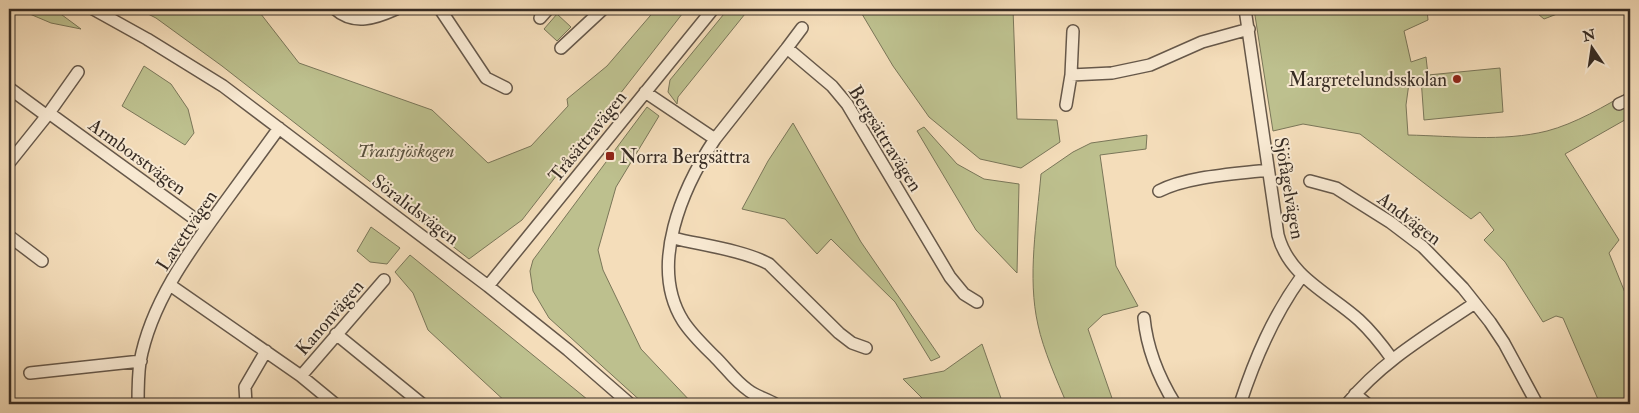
<svg xmlns="http://www.w3.org/2000/svg" width="1639" height="413" font-family="'IM FELL Double Pica',serif">
  <style>
    .green { fill: #bdc08e; stroke: #7a7659 }
    .lines { fill: none; stroke-linecap: round; stroke-linejoin: round }
    .minor-casing { stroke: #66584a; stroke-width: 14 }
    .minor { stroke: #f8e9d2; stroke-width: 11 }
    .poi-dot { fill: #8f2418; stroke: #f8e9d2; stroke-width: 2 }
    .labels { text-anchor: middle; stroke-width: 4; stroke-linejoin: round; paint-order: stroke }
    .poi-label { font-size: 19px; fill: #372c24; stroke: #f8e9d2; text-anchor: end }
    .street-label { font-size: 19px; fill: #372c24; stroke: #f8e9d2 }
    .park-label { font-size: 19px; font-style: italic; fill: #58513e; stroke: #f8e9d2 }
  </style>
  <rect width="100%" height="100%" fill="#f4ddba"/>
  <filter id="stains"><feTurbulence type="fractalNoise" baseFrequency=".004" numOctaves="4"/><feColorMatrix values="0 0 0 0 .2 0 0 0 0 .09 0 0 0 0 .02 0 0 0 .5 -.17"/></filter>
  <radialGradient id="worn" r=".72"><stop offset=".6" stop-color="#630" stop-opacity="0"/><stop offset="1" stop-color="#630" stop-opacity=".3"/></radialGradient>
  <!-- green -->
  <path class="green" d="M18,9h31l9,3 23,17 -30,-6z
    M138,9h119l42,54 133,47 56,53 43,-17 37,-40 -1,-7 40,-33 49,-57h30l-164,211 -53,39 -247,-193 -66,-48z
    M728,9h21l-71,88 -1,7 -9,-12 2,-12z
    M859,9h154l4,110 40,1 3,22 -39,26 -41,-9 -51,-42 -36,-51z
    M1254,9h162l1,1 10,-1 1,11 -24,11 7,31 15,-5 2,18 72,-7 3,44 -79,8 -3,-42 -12,5 -3,22 2,30c45,1 95,7 139,-4 27,-7 59,-25 83,-40v26l-65,37 54,86 -10,13 21,52v99h-30l-37,-86 -7,-2 -13,6 -38,-60 -21,-22 10,-10 -14,-18 -9,7 -111,-85 -57,-10 -30,7z
    M1532,9h38l-26,10z
    M557,14l14,13 -14,14 -13,-12z
    M144,66l27,18 17,25 6,24 -9,12 -63,-39z
    M647,107l12,9 -43,71 -18,63 5,20 38,79 52,55h-49l-95,-86 -16,-27 -3,-20 3,-11z
    M793,123l68,119 79,115 -9,4 -36,-59 -64,-63 -14,15 -32,-35 -43,-10 26,-48z
    M924,127l33,37 27,15 35,5 -2,89 -41,-43 -59,-99z
    M1147,135l-1,14 -46,6 16,111 22,40 -35,9 -15,14 26,75h-47c-10,-23 -24,-55 -29,-79 -11,-48 -1,-103 3,-151l32,-22 18,-9z
    M371,227l29,21 -13,16 -17,-2 -13,-11z
    M410,255l183,149h-85l-80,-74 -15,-37 -18,-21z
    M982,344l21,60h-75l-25,-25 41,-8z"/>
  <g class="lines">
    <defs>
      <path id="minor" d="M93,9l54,30 76,47 265,200 80,64 62,54
        M335,9c19,17 41,9 61,0
        M440,9l46,69 20,10
        M1245,9l33,226c11,42 51,58 81,85 13,12 23,25 33,39
        M540,18l8,-9
        M561,48l42,-39
        M787,48l15,-20
        M1071,75l41,-2 38,-8 52,-23 47,-13
        M9,88l38,28
        M645,92l70,47 72,-91 45,38 15,18 103,173 14,17 13,8
        M1619,104l11,-5
        M1066,105l5,-30 2,-44
        M49,113l29,-41
        M715,139c-32,48 -67,126 -32,182 9,14 21,25 33,37 10,10 20,24 32,32 7,6 19,9 27,14
        M9,163l40,-50 157,114
        M1310,181l26,7 54,34 33,25 40,41 27,34 14,21 33,61
        M1159,191c29,-15 77,-17 109,-21
        M9,236l33,25
        M673,238c28,7 70,12 96,26l70,69 13,10 14,5
        M170,285l131,91 34,28
        M488,286l225,-277
        M1144,318c3,31 15,60 31,86
        M336,334l86,70
        M30,373l111,-12
        M301,376l83,-96
        M1355,394l12,10
        M138,404c0,-14 0,-28 2,-42 11,-60 50,-112 85,-160 18,-25 36,-49 54,-74
        M246,404l-1,-17 21,-36
        M1240,404c15,-46 33,-88 62,-128
        M1347,404c35,-43 82,-70 128,-101"/>
    </defs>
    <!-- minor casing -->
    <use href="#minor" class="minor-casing"/>
    <!-- minor -->
    <use href="#minor" class="minor"/>
  </g>
  <!-- markers -->
  <g class="poi-dot">
    <circle cx="1457" cy="79" r="5"/>
    <rect x="605" y="151" width="10" height="10" rx="2.5"/>
  </g>
  <g class="labels">
    <!-- poi labels -->
    <g class="poi-label">
      <text x="1447" y="86">Margretelundsskolan</text>
      <text x="620" y="163" text-anchor="start">Norra Bergsättra</text>
    </g>
    <!-- street labels -->
    <g class="street-label">
      <text transform="translate(587 136) rotate(-51)" y="7">Tråsättravägen</text>
      <text transform="translate(886 138) rotate(58)" y="7">Bergsättravägen</text>
      <text transform="translate(138 156) rotate(36)" y="7">Armborstvägen</text>
      <text transform="translate(1290 188) rotate(80)" y="7">Sjöfågelvägen</text>
      <text transform="translate(416 209) rotate(37)" y="7">Söralidsvägen</text>
      <text transform="translate(1410 218) rotate(37)" y="7">Andvägen</text>
      <text transform="translate(186 230) rotate(-56)" y="7">Lavettvägen</text>
      <text transform="translate(329 317) rotate(-49)" y="7">Kanonvägen</text>
    </g>
    <!-- park labels -->
    <g class="park-label">
      <text x="406" y="157">Trastsjöskogen</text>
    </g>
  </g>
  <!-- margin -->
  <rect width="1639" height="413" fill="none" stroke="#f4ddba" stroke-width="30"/>
  <rect x="10" y="10" width="1619" height="393" fill="none" stroke="#372c24" stroke-width="2.5"/>
  <rect x="15" y="15" width="1609" height="383" fill="none" stroke="#372c24"/>
  <!-- north arrow -->
  <g transform="translate(1592 48) rotate(347)" stroke="#f8e9d2" stroke-width="4" paint-order="stroke">
  <path d="M0-4L9 19L0 12L-9 19Z" fill="#372c24"/>
  <text y="-8" font-size="14" font-weight="bold" text-anchor="middle" fill="#372c24">N</text>
  </g>
  <rect width="100%" height="100%" filter="url(#stains)"/>
  <rect width="100%" height="100%" fill="url(#worn)"/>
</svg>
